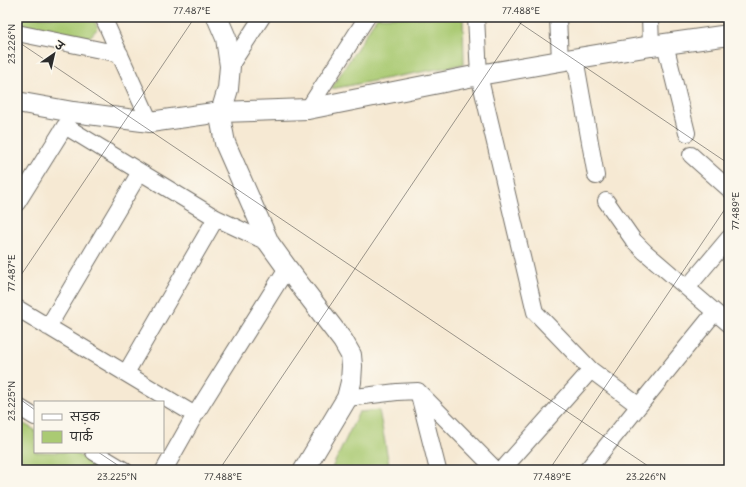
<svg xmlns="http://www.w3.org/2000/svg" width="746" height="487" font-family="Delius,'Playpen Sans Deva',sans-serif">
  <style>
    .green { fill: #aaca73; stroke: #6a7a4f }
    .lines { fill: none; stroke-linecap: round; stroke-linejoin: round }
    .minor-casing { stroke: #726e66; stroke-width: 18 }
    .tertiary-casing { stroke: #726e66; stroke-width: 22 }
    .minor { stroke: #fff; stroke-width: 16 }
    .tertiary { stroke: #fff; stroke-width: 20 }
    .ticks { fill: none; stroke: #2b2b2b; stroke-width: 1; stroke-opacity: 0.45 }
    .neatline { fill: none; stroke: #2b2b2b; stroke-width: 1.5 }
    .ticks-label { font-size: 10px; text-anchor: middle; fill: #2b2b2b }
  </style>
  <rect width="100%" height="100%" fill="#fbf7ec"/>
  <filter id="ink" filterUnits="userSpaceOnUse"><feTurbulence type="fractalNoise" baseFrequency=".025" numOctaves="2"/><feDisplacementMap in="SourceGraphic" scale="8" xChannelSelector="R" yChannelSelector="G"/><feConvolveMatrix kernelMatrix="1 2 1 2 8 2 1 2 1" color-interpolation-filters="sRGB"/></filter>
  <filter id="wash" filterUnits="userSpaceOnUse"><feTurbulence type="fractalNoise" baseFrequency=".012" numOctaves="4" result="noise"/><feDisplacementMap in="SourceGraphic" scale="16" xChannelSelector="R" yChannelSelector="G"/><feGaussianBlur stdDeviation="0.9" result="paint"/><feColorMatrix in="noise" values="0 0 0 0 0 0 0 0 0 0 0 0 0 0 0 0 0 1.4 0 .05"/><feComposite in="paint" operator="in"/></filter>
  <g filter="url(#wash)">
    <rect width="100%" height="100%" fill="#f6e9d3"/>
    <!-- green -->
    <path class="green" d="M17,17h75l6,11 -11,12 -70,-15z
      M377,17h86l1,47 -133,25z
      M379,410l11,60h-59l28,-58z
      M17,420l18,10v22h38l32,18h-77l-11,-20z"/>
  </g>
  <g filter="url(#ink)">
    <g class="lines">
      <defs>
        <path id="minor" d="M103,17l47,105
          M476,17l3,58 56,237 56,58 48,36
          M558,17l2,44
          M650,17l1,29
          M17,33l103,21
          M665,44l22,89
          M575,58l21,118
          M230,66l32,-49
          M308,109l59,-92
          M691,155l38,34
          M606,201l28,40 11,11 42,36
          M17,203l48,-77 151,92 53,25
          M729,238l-42,50 42,36
          M17,308l178,107
          M48,327l92,-155
          M126,373l90,-155
          M419,392l77,78
          M347,398l50,-6 21,-1 20,79
          M17,406l18,11
          M94,452l30,18
          M164,470l31,-55 92,-147
          M502,470l89,-100
          M587,470l128,-158"/>
        <path id="tertiary" d="M217,17l9,21 4,28 -2,23 -7,23v10l4,21 44,100 18,25 56,73 8,14 1,11 -1,16 -4,16 -43,72
          M17,102l56,10 77,10 71,-10 87,-3 171,-34 81,-14 91,-15 78,-11"/>
      </defs>
      <!-- minor casing -->
      <use href="#minor" class="minor-casing"/>
      <!-- tertiary casing -->
      <use href="#tertiary" class="tertiary-casing"/>
      <!-- minor -->
      <use href="#minor" class="minor"/>
      <!-- tertiary -->
      <use href="#tertiary" class="tertiary"/>
    </g>
  </g>
  <!-- ticks -->
  <path class="ticks" d="M511,17l218,147M17,41l637,429M17,281l178,-264M17,397l18,13M98,452l27,18M219,470l306,-453M549,470l180,-267"/>
  <!-- margin -->
  <rect width="746" height="487" fill="none" stroke="#fbf7ec" stroke-width="44"/>
  <!-- legend -->
  <rect x="34" y="401" width="130" height="52" fill="#fbf7ec" stroke="#a8a59f"/>
  <rect x="42" y="414" width="20" height="6" fill="#ffffff" stroke="#a8a59f"/>
  <text x="70" y="421" font-size="12" fill="#2b2b2b">सड़क</text>
  <rect x="42" y="431" width="20" height="12" fill="#aaca73" stroke="#a8a59f"/>
  <text x="70" y="441" font-size="12" fill="#2b2b2b">पार्क</text>
  <!-- north arrow -->
  <g transform="translate(54 54) rotate(34)" stroke="#fbf7ec" stroke-width="3" paint-order="stroke">
  <path d="M0-3L7 15L0 10L-7 15Z" fill="#2b2b2b"/>
  <text y="-6" font-size="11" font-weight="bold" text-anchor="middle" fill="#2b2b2b">उ</text>
  </g>
  <rect x="22" y="22" width="702" height="443" class="neatline"/>
  <g class="ticks-label">
    <text x="192" y="14">77.487°E</text>
    <text x="521" y="14">77.488°E</text>
    <text transform="translate(11 44) rotate(-90)" y="4">23.226°N</text>
    <text transform="translate(735 211) rotate(-90)" y="4">77.489°E</text>
    <text transform="translate(11 273) rotate(-90)" y="4">77.487°E</text>
    <text transform="translate(11 401) rotate(-90)" y="4">23.225°N</text>
    <text x="117" y="480">23.225°N</text>
    <text x="223" y="480">77.488°E</text>
    <text x="552" y="480">77.489°E</text>
    <text x="646" y="480">23.226°N</text>
  </g>
</svg>
